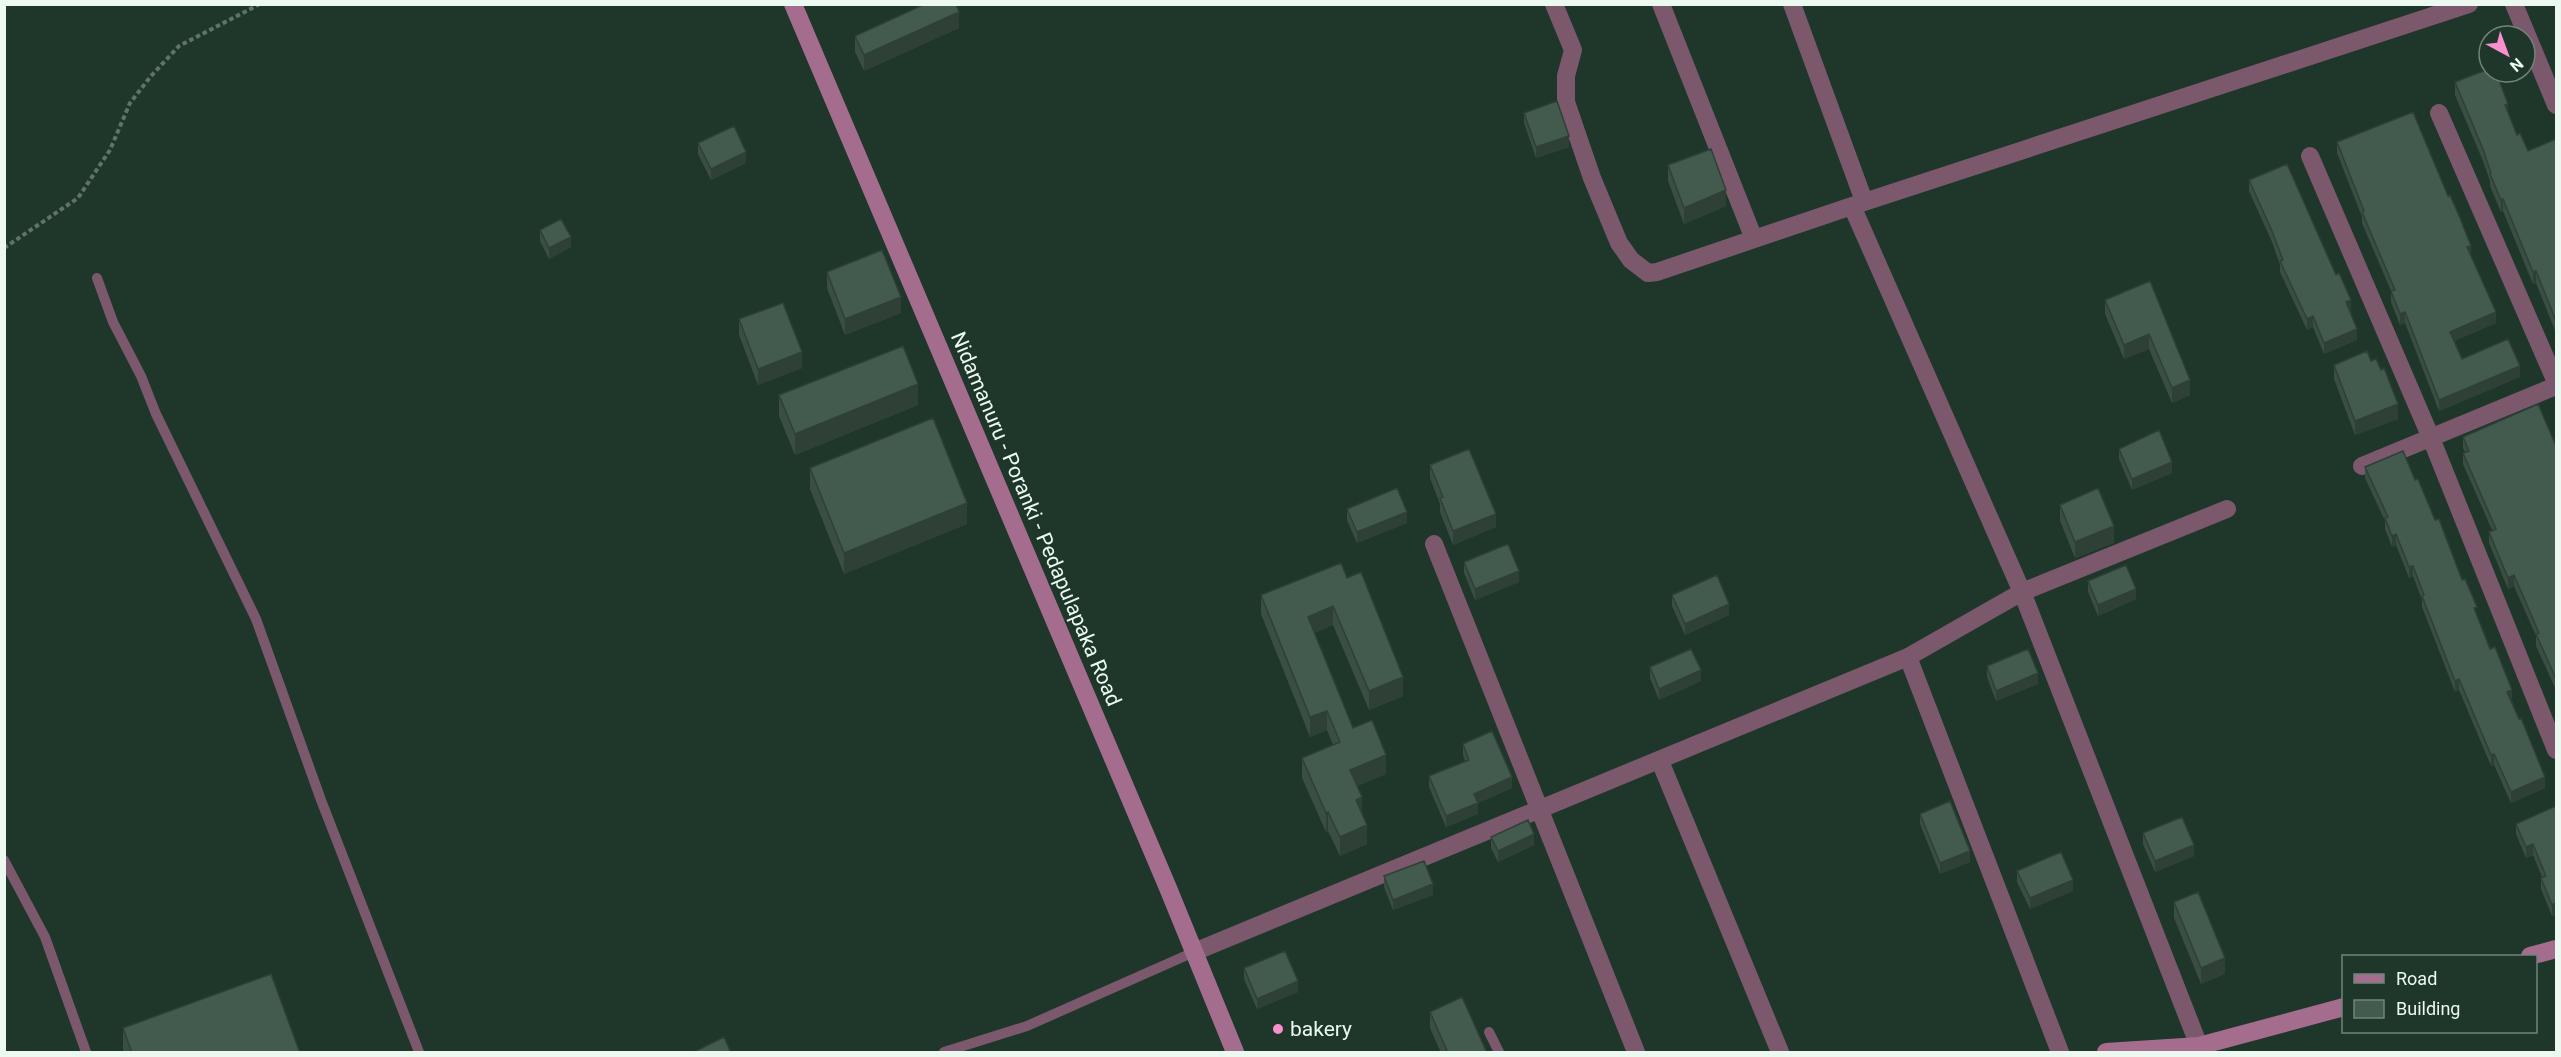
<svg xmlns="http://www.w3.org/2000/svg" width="2561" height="1057" font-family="Roboto,sans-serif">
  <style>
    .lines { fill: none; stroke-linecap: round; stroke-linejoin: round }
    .path { stroke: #5f7369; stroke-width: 4; stroke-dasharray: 4.5 3; stroke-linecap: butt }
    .lane { stroke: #7b586c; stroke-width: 10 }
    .street { stroke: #7b586c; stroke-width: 18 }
    .secondary { stroke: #a46d8d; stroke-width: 18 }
    .wall { fill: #3a4e44 }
    .shaded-wall { fill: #2f4037 }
    .building { fill: #435b4f; stroke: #2f4037; stroke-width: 1.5 }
    .poi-dot { fill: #f790cd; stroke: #1f362b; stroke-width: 2 }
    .labels { text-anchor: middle; stroke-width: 4.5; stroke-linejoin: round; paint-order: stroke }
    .street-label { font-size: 21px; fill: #ebf9f1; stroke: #1f362b }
    .poi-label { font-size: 21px; fill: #ebf9f1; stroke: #1f362b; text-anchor: start }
  </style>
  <rect width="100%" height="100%" fill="#1f362b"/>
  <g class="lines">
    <!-- path -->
    <path class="path" d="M4,248l74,-50 32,-48 20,-47 21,-27 28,-30 81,-42"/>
    <!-- lane -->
    <path class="lane" d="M97,278l16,44 28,54 15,38 100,205 65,181 98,252
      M4,860l41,77 41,115
      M1489,1032l10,20
      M944,1052l83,-26 167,-74"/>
    <!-- street -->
    <path class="street" d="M1554,4l19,46 -7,26v26l26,76 27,65 12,17 17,13 9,-1 195,-66
      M1661,4l93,235
      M1792,4l72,197
      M2514,4l42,101
      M2439,113l117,269
      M2310,156l121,282 125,312
      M2362,466l194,-80
      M1434,544l202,508
      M1908,657l152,395
      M1660,761l120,291
      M1194,952l714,-295 114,-65 205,-83
      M2199,1046l-177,-454 -170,-386 617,-202"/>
    <!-- secondary -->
    <path class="secondary" d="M793,4l375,884 67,164
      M2530,956l26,-7
      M2106,1052l93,-6 145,-39"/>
  </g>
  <!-- wall -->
  <path class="wall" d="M959,28l-95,43 -9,-19v-16z
    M2455,82l53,32 9,21 11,16 28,-12v194l-20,-50 -3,1 -30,-73 -2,1 -11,-26v-5l-7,-20 -28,-66z
    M1524,113l45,34 -33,11 -12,-35z
    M2337,142l134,114 25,67 -42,18 8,18 58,18 -81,34 -34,-88 -5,2 -9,-23v-11l-29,-68v-6l-25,-64z
    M698,143l48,20 -35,17 -13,-26z
    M1668,165l58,41 -42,18 -16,-43z
    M2249,180l102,131 6,29 -33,14 -11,-27 -6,3 -27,-58v-7l-8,-23 -23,-51z
    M540,230l31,17 -22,12 -9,-18z
    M827,272l74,41 -56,22 -18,-47z
    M2150,281l40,114 -18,8 -23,-54 -25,10 -19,-45v-14z
    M739,319l63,49 -44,17 -19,-50z
    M2334,365l64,54 -43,16 -21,-56z
    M779,395l139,10 -123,50 -16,-39z
    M2463,437l93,9v244l-20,-44v-10l-22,-50 -6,3 -19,-46v-11l3,-2 -29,-66v-11l2,-1 -2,-4z
    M2119,449l53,24 -40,17 -13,-31z
    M1430,465l66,62 -43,18 -13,-33v-8l-10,-26z
    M2365,467l50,13 20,40 42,95 35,86 33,87 -34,15 -17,-38 -3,1 -32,-76 -4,2 -33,-85v-7l-9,-24 -4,2 -13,-33 -4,2 -7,-18v-8l-20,-43z
    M810,468l157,56 -123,50 -34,-85z
    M2060,505l54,38 -39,15 -15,-37z
    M1347,509l60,14 -50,20 -10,-23z
    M1464,562l55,20 -44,18 -11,-27z
    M1347,578l56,118 -34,14 -36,-85 -19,8 39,95 33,46 -29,12 10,58 -27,12 -12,-25 -2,1 -24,-54v-20l31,-13 -6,-15 -17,7 -49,-123v-19z
    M2088,581l48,18 -38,17 -10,-24z
    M1672,595l57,20 -44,20 -13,-29z
    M1987,666l51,18 -42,17 -9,-24z
    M1650,667l51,14 -42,19 -9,-22z
    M1463,744l49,44 -34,15v11l-32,13 -17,-40v-11l36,-15 -2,-6z
    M2556,806v108l-4,2 -11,-27v-11l1,-1 -9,-22 -7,3 -10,-24v-10z
    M1920,814l50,48 -30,12 -20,-50z
    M2143,833l51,23 -39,16 -12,-28z
    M1491,837l43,8 -36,17 -7,-14z
    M2017,871l56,20 -43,18 -13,-27z
    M1384,876l49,19 -40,15 -9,-23z
    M2174,902l51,72 -24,10 -27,-66z
    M1244,968l54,24 -41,17 -13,-30z
    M1430,1012l57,41h-46l-11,-25z
    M123,1028l177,25h-176l-1,-4z"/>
  <!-- shaded-wall -->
  <path class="shaded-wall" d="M959,12v16l-95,43v-16z
    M2508,104v12l-3,-11z
    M1569,136v11l-33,11v-11z
    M746,152v11l-35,17v-11z
    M1726,190v16l-42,18v-16z
    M2503,199v12l-2,1v-12z
    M571,237v10l-22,12v-11z
    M2471,246v11l-4,-10z
    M2536,271v12l-3,1v-12z
    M901,297v16l-56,22v-16z
    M2351,300v11l-5,2v-11z
    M2405,312v11l-5,2v-11z
    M2496,312v11l-46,20v-11z
    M2313,316v11l-6,3v-11z
    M2357,329v11l-33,14v-11z
    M2149,334v15l-25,10v-14z
    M802,352v16l-44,17v-16z
    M2520,366v11l-81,34v-11z
    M2190,380v15l-18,8v-15z
    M918,384v21l-123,50v-21z
    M2398,404v15l-43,16v-14z
    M2172,462v11l-40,17v-11z
    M967,503v21l-123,50v-21z
    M1407,512v11l-50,20v-11z
    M1496,514v13l-43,18v-14z
    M2114,526v17l-39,15v-16z
    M2396,534v11l-4,2v-11z
    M2413,566v10l-4,2v-11z
    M1519,571v11l-44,18v-11z
    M2514,575v11l-6,3v-11z
    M2136,589v10l-38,17v-11z
    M1729,604v11l-44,20v-11z
    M1333,606v19l-25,11v-19z
    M1701,670v11l-42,19v-11z
    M2038,673v11l-42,17v-10z
    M1403,677v19l-34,14v-19z
    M2459,679v11l-4,2v-11z
    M2512,690v11l-5,2v-11z
    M1327,711v19l-17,7v-20z
    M2494,754v11l-3,1v-11z
    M1386,755v19l-36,15v-19z
    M1512,777v11l-34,15v11l-32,13v-11l28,-22z
    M2545,777v11l-34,15v-11z
    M1362,797v19l-6,-16z
    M1328,812v19l-2,1v-19z
    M1367,825v19l-27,12v-19z
    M1534,834v11l-36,17v-11z
    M2533,844v11l-7,3v-11z
    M2194,845v11l-39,16v-11z
    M1970,851v11l-30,12v-11z
    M2073,880v11l-43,18v-11z
    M1433,884v11l-40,15v-10z
    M2556,903v11l-4,2v-11z
    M2225,958v16l-24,10v-16z
    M1298,981v11l-41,17v-10z"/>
  <!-- building -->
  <path class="building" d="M925,4h31l3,8 -95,43 -9,-19z
    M2489,69v3h7l12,32 -3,1 12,30 3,-2 8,18 28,-12v182l-20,-50 -3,1 -30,-73 -2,1 -11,-26 1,-1 -8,-24 -28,-67z
    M1557,101l12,35 -33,11 -12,-34z
    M2413,112l35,84 2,-1 10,23 11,28 -4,1 29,65 -46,20 12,27 46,-20 12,27 -81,34 -34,-88 -5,2 -9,-23 4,-1 -33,-78 2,-1 -27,-69z
    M734,126l12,26 -35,17 -13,-26z
    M1711,149l15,41 -42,18 -16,-43z
    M2287,164l49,111 3,-2 12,27 -5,2 11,27 -33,14 -11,-27 -6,3 -27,-58 3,-1 -11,-29 -23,-51z
    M561,219l10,18 -22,11 -9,-18z
    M882,250l19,47 -56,22 -18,-47z
    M2150,281l40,99 -18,8 -23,-54 -25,11 -19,-45z
    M783,303l19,49 -44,17 -19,-50z
    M903,346l15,38 -123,50 -16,-39z
    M2367,351l4,10 5,-2 5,11 3,-2 14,36 -43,17 -21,-56z
    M2538,404l18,42v233l-20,-45 3,-1 -25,-58 -6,3 -19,-46 7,-3 -33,-76 6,-2 -6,-14z
    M933,418l34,85 -123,50 -34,-85z
    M2159,430l13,32 -40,17 -13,-30z
    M1469,449l27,65 -43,17 -13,-33 3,-1 -13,-32z
    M2403,451l12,29 3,-1 17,41 4,-1 23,61 3,-1 12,28 -3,1 16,41 5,-2 17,43 -5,2 12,27 2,-1 24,59 -34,15 -17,-38 -3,1 -32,-76 -4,2 -33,-85 2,-1 -11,-29 -4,1 -13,-33 -4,2 -7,-18 3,-1 -23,-50z
    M1397,488l10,24 -50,20 -10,-23z
    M2098,488l16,38 -39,16 -15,-37z
    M1508,544l11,27 -44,18 -11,-27z
    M1341,563l6,15 14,-6 42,105 -34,14 -36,-85 -25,11 45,111 19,-8 14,35 -36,15 12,27 -6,3 11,25 -27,12 -12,-25 -2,1 -24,-55 38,-16 -13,-31 -17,6 -49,-122z
    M2126,565l10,24 -38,16 -10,-24z
    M1717,575l12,29 -44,20 -13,-29z
    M1691,649l10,21 -42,19 -9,-22z
    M2028,649l10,24 -42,18 -9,-25z
    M1492,731l20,46 -38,17 4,9 -32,13 -17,-40 40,-16 -6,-16z
    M1950,801l20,50 -30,12 -20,-49z
    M2556,806v97l-4,2 -11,-27 5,-2 -13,-32 -7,3 -10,-23z
    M2182,817l12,28 -39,16 -12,-28z
    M1528,820l6,14 -36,17 -7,-14z
    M2061,852l12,28 -43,18 -13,-27z
    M1424,861l9,23 -40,16 -9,-24z
    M2198,892l27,66 -24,10 -27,-66z
    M1285,951l13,30 -41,18 -13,-31z
    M271,974l29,79h-168l-9,-25z
    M1462,997l25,56h-39l-18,-41z
    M724,1037l7,16h-39z"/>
  <!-- markers -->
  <circle class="poi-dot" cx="1278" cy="1029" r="6"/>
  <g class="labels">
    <!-- street labels -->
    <g class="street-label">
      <text transform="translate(1036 519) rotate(67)" y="7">Nidamanuru - Poranki - Pedapulapaka Road</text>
    </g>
    <!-- poi labels -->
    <g class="poi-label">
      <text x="1290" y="1036">bakery</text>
    </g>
  </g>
  <!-- border -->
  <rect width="2561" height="1057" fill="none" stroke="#ebf9f1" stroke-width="12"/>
  <!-- legend -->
  <rect x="2342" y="955" width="195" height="78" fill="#1f362b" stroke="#71847a" stroke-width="1.5"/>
  <rect x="2354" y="974" width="30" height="9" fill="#a46d8d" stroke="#71847a" stroke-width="1.5"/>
  <text x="2396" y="985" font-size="18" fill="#ebf9f1">Road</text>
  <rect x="2354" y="1000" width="30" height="18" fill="#435b4f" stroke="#71847a" stroke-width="1.5"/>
  <text x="2396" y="1015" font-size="18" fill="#ebf9f1">Building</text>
  <!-- north arrow -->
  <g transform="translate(2507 54) rotate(139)"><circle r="28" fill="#1f362b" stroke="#71847a" stroke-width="1.5"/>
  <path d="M0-4.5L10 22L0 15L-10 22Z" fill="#f790cd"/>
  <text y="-9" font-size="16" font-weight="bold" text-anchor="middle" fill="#ebf9f1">N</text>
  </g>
</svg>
